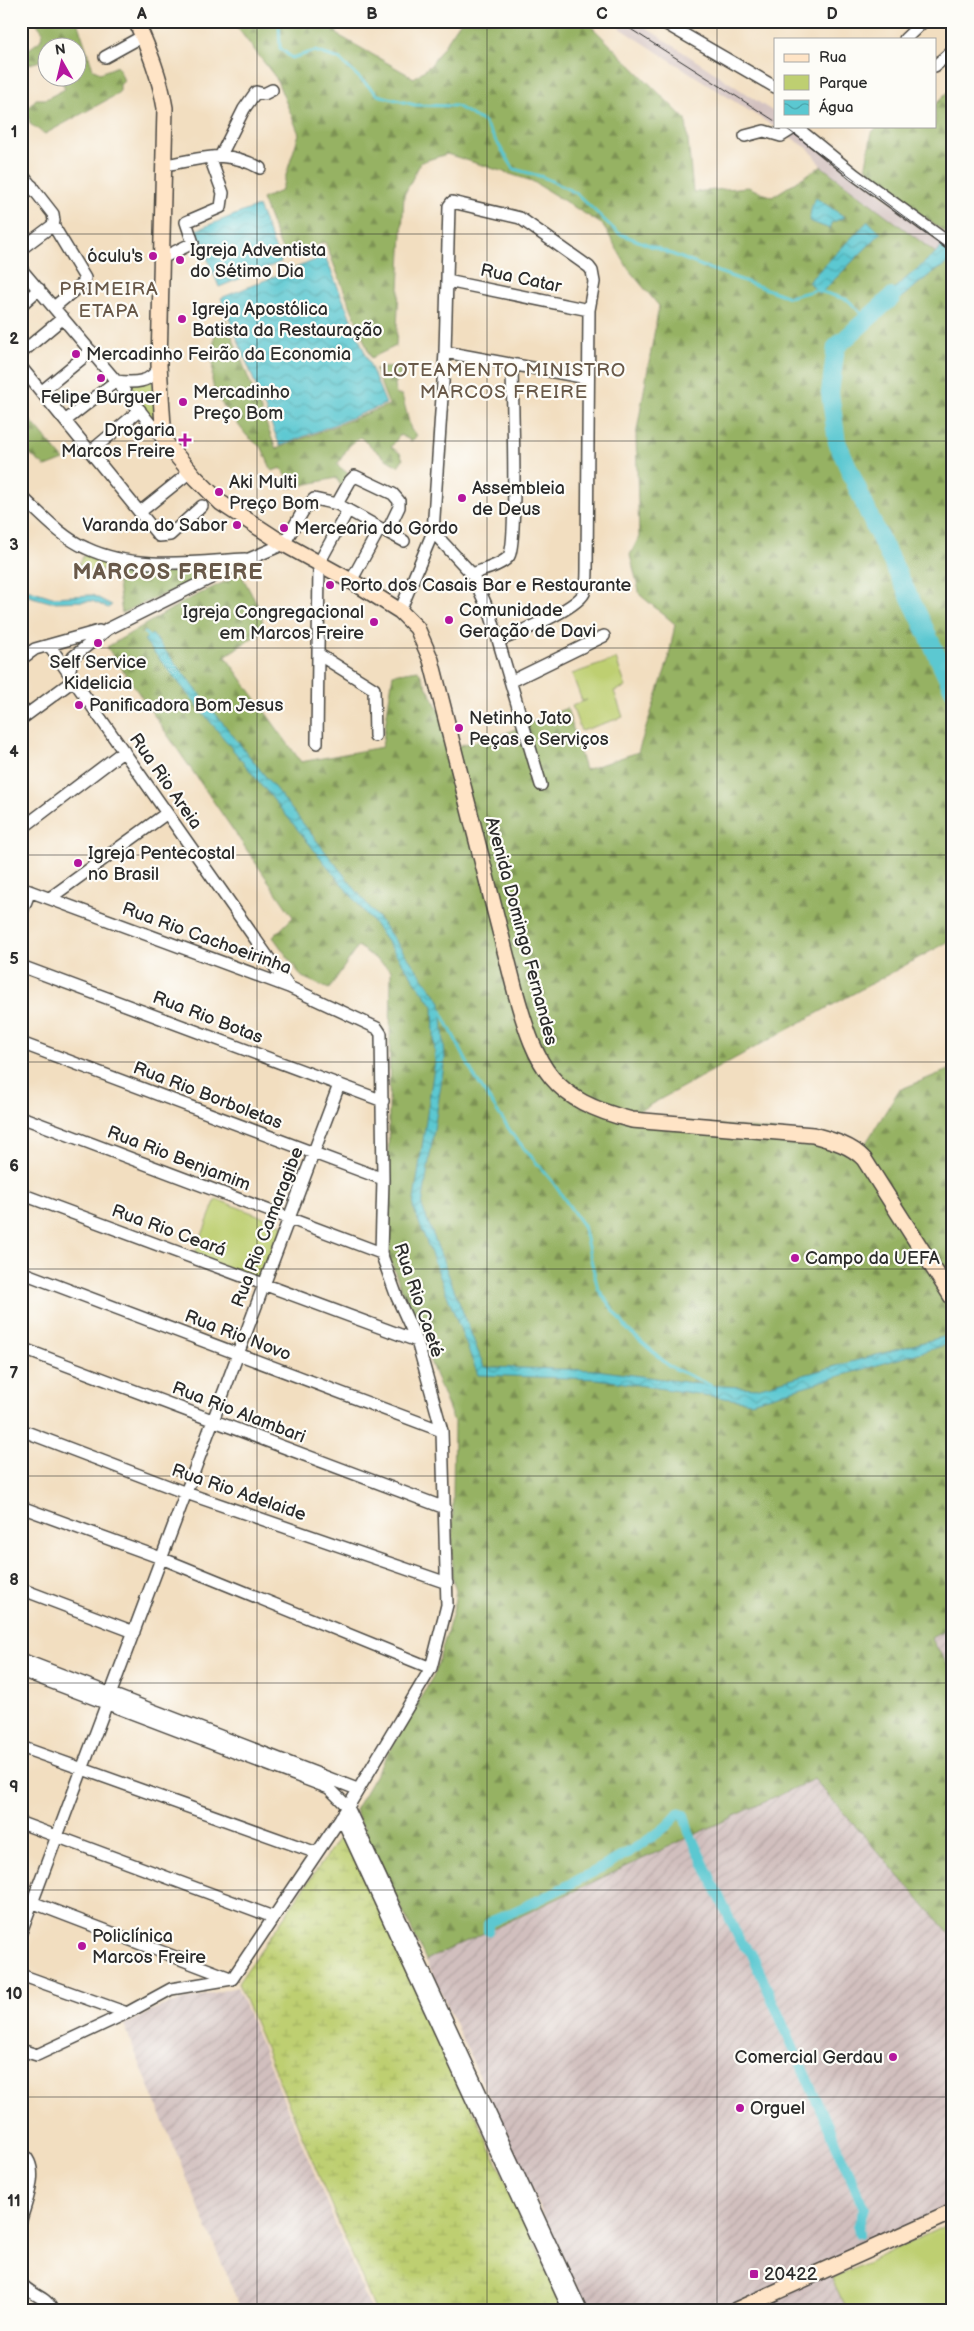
<svg xmlns="http://www.w3.org/2000/svg" width="974" height="2331" font-family="'Balsamiq Sans',sans-serif">
  <style>
    .industrial { fill: url(#industrial-furrows) }
    .railway { fill: #d1bfbe }
    .green { fill: #becf71; stroke: #747d4e }
    .forest { fill: url(#forest-firs); stroke: #606e47 }
    .wetland { fill: url(#wetland-marsh); stroke: #747d4e }
    .park { fill: url(#park-crowns); stroke: #747d4e }
    .water { fill: url(#water-waves); stroke: #437a7e }
    .lines { fill: none; stroke-linecap: round; stroke-linejoin: round }
    .stream { stroke: #5bc8d1; stroke-width: 3 }
    .canal { stroke: #5bc8d1; stroke-width: 10 }
    .river { stroke: #5bc8d1; stroke-width: 18 }
    .minor-casing { stroke: #494641; stroke-width: 14 }
    .secondary-casing { stroke: #494641; stroke-width: 18 }
    .minor { stroke: #fff; stroke-width: 11 }
    .secondary { stroke: #ffe4c6; stroke-width: 15 }
    .tram { stroke: #2b2b2b; stroke-width: 1 }
    .grid { fill: none; stroke: #2b2b2b; stroke-width: 1; stroke-opacity: 0.55 }
    .poi-dot { fill: #b5179e; stroke: #fdfcf7; stroke-width: 2 }
    .labels { text-anchor: middle; stroke-width: 4.5; stroke-linejoin: round; paint-order: stroke }
    .poi-label { font-size: 18px; fill: #2b2b2b; stroke: #fdfcf7; text-anchor: start }
    .street-label { font-size: 18px; fill: #2b2b2b; stroke: #fdfcf7 }
    .neighbourhood-label { font-size: 19px; letter-spacing: 1px; fill: #695949; stroke: #fdfcf7 }
    .district-label { font-size: 22px; font-weight: bold; letter-spacing: 1px; fill: #695949; stroke: #fdfcf7 }
    .neatline { fill: none; stroke: #2b2b2b; stroke-width: 2 }
    .grid-label { font-size: 16px; text-anchor: middle; font-weight: bold; fill: #2b2b2b }
  </style>
  <defs>
    <pattern id="industrial-furrows" width="10" height="10" patternUnits="userSpaceOnUse" patternTransform="scale(1.25)"><rect width="10" height="10" fill="#d1bfbe"/><path d="M-1 1l2-2M0 10L10 0M9 11l2-2" fill="none" stroke="#b4a4a3"/></pattern>
    <pattern id="forest-firs" width="22" height="20" patternUnits="userSpaceOnUse" patternTransform="scale(1.25)"><rect width="22" height="20" fill="#96b263"/><path d="M5 1l3.5 6h-7zM16 11l3.5 6h-7z" fill="#7b9152"/></pattern>
    <pattern id="wetland-marsh" width="20" height="14" patternUnits="userSpaceOnUse" patternTransform="scale(1.25)"><rect width="20" height="14" fill="#becf71"/><path d="M1 5h8M5 5V1M11 12h8M15 12V8" fill="none" stroke="#a3b262"/></pattern>
    <pattern id="park-crowns" width="20" height="18" patternUnits="userSpaceOnUse" patternTransform="scale(1.25)"><rect width="20" height="18" fill="#becf71"/><path d="M2 6a3 3 0 1 1 6 0M12 15a3 3 0 1 1 6 0" fill="none" stroke="#a3b262"/></pattern>
    <pattern id="water-waves" width="16" height="10" patternUnits="userSpaceOnUse" patternTransform="scale(1.25)"><rect width="16" height="10" fill="#5bc8d1"/><path d="M0 5q4-4 8 0t8 0" fill="none" stroke="#4ba3aa"/></pattern>
  </defs>
  <rect width="100%" height="100%" fill="#fdfcf7"/>
  <filter id="ink" filterUnits="userSpaceOnUse"><feTurbulence type="fractalNoise" baseFrequency=".02" numOctaves="2"/><feDisplacementMap in="SourceGraphic" scale="10" xChannelSelector="R" yChannelSelector="G"/><feConvolveMatrix kernelMatrix="1 2 1 2 8 2 1 2 1" color-interpolation-filters="sRGB"/></filter>
  <filter id="wash" filterUnits="userSpaceOnUse"><feTurbulence type="fractalNoise" baseFrequency=".0096" numOctaves="4" result="noise"/><feDisplacementMap in="SourceGraphic" scale="20" xChannelSelector="R" yChannelSelector="G"/><feGaussianBlur stdDeviation="1.12" result="paint"/><feColorMatrix in="noise" values="0 0 0 0 0 0 0 0 0 0 0 0 0 0 0 0 0 1.4 0 .05"/><feComposite in="paint" operator="in"/></filter>
  <g filter="url(#wash)">
    <rect width="100%" height="100%" fill="#f2dec0"/>
    <!-- industrial -->
    <path class="industrial" d="M953,1626v48l-22,-37z
      M814,1779l139,159v268l-127,59 21,45h-260l-161,-350z
      M237,1987l134,323h-130l-117,-285 38,-19z"/>
    <!-- railway -->
    <path class="railway" d="M609,21h27l139,92v13h19l159,124v16l-132,-100 -12,-17z"/>
    <!-- green -->
    <path class="green" d="M616,659l10,28 -12,4 9,26 -42,14 -9,-25 15,-6 -5,1 -10,-27z
      M216,1199l68,26 -22,57 -68,-26z
      M953,2222v88h-106l-15,-31z"/>
    <!-- forest -->
    <path class="forest" d="M35,21h42l16,48 7,4 18,-7 6,15 -4,4v6l-4,4 -71,39 -15,-10 -3,-15 9,-10h10l19,-10 -5,-11h18v-30h-30l-1,11 -21,6 -4,-11 18,-13 3,-9z
      M232,21h99l7,14 76,43 17,-13 30,-44h125l100,99 7,72 55,-5 24,10 49,-31 132,100v673l-316,173 -31,1 207,22 46,19 40,-64 54,-22v558l-22,12 22,36v264l-139,-159 -388,181 -71,-150 80,-137 18,-61 3,-21 -4,-15 2,-154 -67,-170 4,-282 -33,-24 -29,43 -27,-12 -29,-40 20,-20 -186,-270 78,-46 56,-27 20,38 3,18 -39,26 76,106 81,-15 11,-73 25,-4 31,60 5,17 52,-14 61,-25 18,62 53,-18 30,-91 7,-37 -35,-29 -10,-40 9,-18 -3,-101 23,-130 -30,-36 -26,-45 -71,-44 -85,-27 -26,8 -17,33 -8,151 -25,12 -46,-116 -40,16 -23,-59 19,-8 18,-57 -23,-56z
      M953,87v146l-3,3 -78,-57 -6,-14 6,-33 8,-6h55v-21z
      M225,318l51,131 113,-44 -14,-36 24,-3 2,8 -6,10 1,11h6l9,35 6,5 -5,6 -12,-6 -9,12 9,6 3,6 -5,7 -12,-7 -26,-22 -11,9 -12,19 13,10 -8,12 -6,-9 -47,10 -1,-10 -7,-10 -9,3 -10,-23 -15,-12 -32,-41 -3,-15 3,-55z
      M21,409l43,51 -18,7c-30,-23 -25,-22 -25,-58z
      M236,562l-114,51 -6,-42c16,-2 30,1 47,1 25,0 49,-5 73,-10z"/>
    <!-- wetland -->
    <path class="wetland" d="M343,1832l223,478h-191l-137,-327z"/>
    <!-- park -->
    <path class="park" d="M153,380l5,45 -36,-41z
      M84,555l41,12 -51,6z"/>
    <!-- water -->
    <path class="water" d="M816,198l29,19 -14,6 -1,6 -21,-8 3,-16z
      M258,206l23,56 -62,25 -23,-57z
      M868,221l13,12 -61,61 -12,-12z
      M953,233v23l-10,11 -11,6 -55,44 -4,-10 66,-57z
      M325,256l61,148 -106,42 -59,-148z
      M21,587l31,10 40,-2 20,10 -4,3 -16,-7 -42,1 -29,-8z
      M152,634l227,285 62,83 4,57 -23,147 62,161 112,3 112,15 48,3 197,-54v9l-202,59 -154,-23 -119,-4 -65,-168 22,-146 -2,-55 -58,-81 -231,-285z"/>
    <g class="lines">
      <!-- stream -->
      <path class="stream" d="M279,21l1,27 12,10 23,-7 24,8 39,36 37,10 41,1 28,16 30,47 29,8 33,16 42,40 84,33 87,31 27,-7 32,10 19,19
        M145,633l5,6
        M440,1009l34,67 39,59 39,46 31,45 15,63 30,41 41,36 41,19"/>
      <!-- canal -->
      <path class="canal" d="M488,1931v-7l4,-3c35,-14 172,-80 186,-108l6,2 5,17 52,111 10,9 113,256 -6,20 1,5"/>
      <!-- river -->
      <path class="river" d="M892,297l-56,50 -6,46 7,49 38,86 44,88 34,74"/>
    </g>
  </g>
  <g filter="url(#ink)">
    <g class="lines">
      <defs>
        <path id="minor" d="M661,21l114,66
          M905,39l19,-18
          M105,57l38,-21
          M935,66l18,-16
          M796,127l59,48 98,71
          M745,136l19,-5 17,5 16,-10
          M221,155l23,-46 12,-17 8,2 8,-4
          M165,165c39,-6 58,-17 95,3
          M21,173l32,41 1,7 -1,4 -32,24
          M21,195l11,-9
          M53,225l32,53 -2,5 -29,24
          M162,258l31,-15 -7,-21 35,-15 2,-14 -11,-30
          M21,269l95,112 48,60
          M447,281l142,29
          M21,305l18,-16
          M445,352l142,26
          M21,353l42,-35
          M21,367l138,169 11,-1 32,-29
          M41,392l50,-41
          M65,421l51,-40c16,2 37,3 43,-16
          M90,452l50,-42
          M21,496c20,18 40,41 65,52 48,23 108,14 159,11
          M140,512l50,-40
          M387,532l17,9
          M433,532l39,42 19,42 50,169
          M472,574c10,-4 31,-9 37,-18 9,-15 3,-163 3,-191
          M351,581l29,-53
          M400,611l33,-79 12,-180 4,-146 3,-4 68,16 69,49 3,4 2,11 -5,28 -2,260c0,7 0,16 -3,23 -8,16 -66,40 -84,47
          M49,645l240,342
          M318,654l56,35 1,47
          M21,659l14,-10 64,-18
          M69,673l4,-16 35,-28 141,-70 35,-15 19,-33 11,-12 23,5 50,28 12,-25v-6l-6,-7 -38,-18 -5,5 -13,23
          M512,681l92,-45
          M21,719l53,-39
          M317,743l2,-180 29,-53
          M21,829l103,-78
          M21,888l268,99 88,41 4,6 2,145 -2,74 16,44 20,44 25,90 5,174 -16,63 -83,139 -116,172 -61,10 -44,24 -106,-38
          M50,898l117,-85
          M21,914l9,-23
          M21,966l362,135
          M21,1043l362,136
          M21,1117l360,136
          M21,1194l396,147
          M21,1272l421,159
          M21,1348l424,160
          M21,1430l165,63 261,90
          M21,1507l140,51 270,110
          M21,1589l113,43
          M21,1659l336,130
          M21,1671l308,117 19,19 233,503
          M21,1747l296,106
          M341,1817l228,493
          M21,1823l252,94
          M21,1898l209,80
          M21,1932l318,-847
          M21,2050l16,5 90,-42
          M21,2152c21,16 5,48 0,68
          M21,2283c8,12 26,13 31,27"/>
        <path id="secondary" d="M136,21c13,29 24,56 29,87l-6,257 5,76 30,35 27,27 63,41 76,42 40,25 17,17 14,32 85,334c21,75 36,106 116,126l181,15c18,5 38,10 51,24l89,140
          M736,2310l217,-98"/>
      </defs>
      <!-- minor casing -->
      <use href="#minor" class="minor-casing"/>
      <!-- secondary casing -->
      <use href="#secondary" class="secondary-casing"/>
      <!-- minor -->
      <use href="#minor" class="minor"/>
      <!-- secondary -->
      <use href="#secondary" class="secondary"/>
      <!-- tram -->
      <path class="tram" d="M618,21l157,100
        M783,126l170,127"/>
    </g>
  </g>
  <!-- grid -->
  <path class="grid" d="M257,21v2289M487,21v2289M717,21v2289M21,234h932M21,441h932M21,648h932M21,855h932M21,1062h932M21,1269h932M21,1476h932M21,1683h932M21,1890h932M21,2097h932"/>
  <!-- markers -->
  <g class="poi-dot">
    <circle cx="153" cy="256" r="5"/>
    <circle cx="180" cy="260" r="5"/>
    <circle cx="182" cy="319" r="5"/>
    <circle cx="76" cy="354" r="5"/>
    <circle cx="101" cy="378" r="5"/>
    <circle cx="183" cy="402" r="5"/>
    <path d="M182.5 432.5h5v5h5v5h-5v5h-5v-5h-5v-5h5z"/>
    <circle cx="219" cy="492" r="5"/>
    <circle cx="462" cy="498" r="5"/>
    <circle cx="237" cy="525" r="5"/>
    <circle cx="284" cy="528" r="5"/>
    <circle cx="330" cy="585" r="5"/>
    <circle cx="449" cy="620" r="5"/>
    <circle cx="374" cy="622" r="5"/>
    <circle cx="98" cy="643" r="5"/>
    <circle cx="79" cy="705" r="5"/>
    <circle cx="459" cy="728" r="5"/>
    <circle cx="78" cy="863" r="5"/>
    <circle cx="795" cy="1258" r="5"/>
    <circle cx="82" cy="1946" r="5"/>
    <circle cx="893" cy="2057" r="5"/>
    <circle cx="740" cy="2108" r="5"/>
    <rect x="749" y="2269" width="10" height="10" rx="2.5"/>
  </g>
  <g class="labels">
    <!-- poi labels -->
    <g class="poi-label">
      <text x="190" y="256">Igreja Adventista<tspan x="190" dy="21">do Sétimo Dia</tspan></text>
      <text x="143" y="262" text-anchor="end">óculu's</text>
      <text x="192" y="315">Igreja Apostólica<tspan x="192" dy="21">Batista da Restauração</tspan></text>
      <text x="86" y="360">Mercadinho Feirão da Economia</text>
      <text x="193" y="398">Mercadinho<tspan x="193" dy="21">Preço Bom</tspan></text>
      <text x="101" y="403" text-anchor="middle">Felipe Burguer</text>
      <text x="175" y="436" text-anchor="end">Drogaria<tspan x="175" dy="21">Marcos Freire</tspan></text>
      <text x="229" y="488">Aki Multi<tspan x="229" dy="21">Preço Bom</tspan></text>
      <text x="472" y="494">Assembleia<tspan x="472" dy="21">de Deus</tspan></text>
      <text x="227" y="531" text-anchor="end">Varanda do Sabor</text>
      <text x="294" y="534">Mercearia do Gordo</text>
      <text x="340" y="591">Porto dos Casais Bar e Restaurante</text>
      <text x="459" y="616">Comunidade<tspan x="459" dy="21">Geração de Davi</tspan></text>
      <text x="364" y="618" text-anchor="end">Igreja Congregacional<tspan x="364" dy="21">em Marcos Freire</tspan></text>
      <text x="98" y="668" text-anchor="middle">Self Service<tspan x="98" dy="21">Kidelicia</tspan></text>
      <text x="89" y="711">Panificadora Bom Jesus</text>
      <text x="469" y="724">Netinho Jato<tspan x="469" dy="21">Peças e Serviços</tspan></text>
      <text x="88" y="859">Igreja Pentecostal<tspan x="88" dy="21">no Brasil</tspan></text>
      <text x="805" y="1264">Campo da UEFA</text>
      <text x="92" y="1942">Policlínica<tspan x="92" dy="21">Marcos Freire</tspan></text>
      <text x="883" y="2063" text-anchor="end">Comercial Gerdau</text>
      <text x="750" y="2114">Orguel</text>
      <text x="764" y="2280">20422</text>
    </g>
    <!-- street labels -->
    <g class="street-label">
      <text transform="translate(521 278) rotate(12)" y="6">Rua Catar</text>
      <text transform="translate(166 781) rotate(55)" y="6">Rua Rio Areia</text>
      <text transform="translate(522 931) rotate(75)" y="6">Avenida Domingo Fernandes</text>
      <text transform="translate(207 938) rotate(20)" y="6">Rua Rio Cachoeirinha</text>
      <text transform="translate(208 1017) rotate(21)" y="6">Rua Rio Botas</text>
      <text transform="translate(208 1095) rotate(21)" y="6">Rua Rio Borboletas</text>
      <text transform="translate(179 1158) rotate(21)" y="6">Rua Rio Benjamim</text>
      <text transform="translate(267 1227) rotate(-69)" y="6">Rua Rio Camaragibe</text>
      <text transform="translate(169 1230) rotate(20)" y="6">Rua Rio Ceará</text>
      <text transform="translate(419 1300) rotate(71)" y="6">Rua Rio Caeté</text>
      <text transform="translate(238 1335) rotate(21)" y="6">Rua Rio Novo</text>
      <text transform="translate(239 1412) rotate(21)" y="6">Rua Rio Alambari</text>
      <text transform="translate(239 1492) rotate(19)" y="6">Rua Rio Adelaide</text>
    </g>
    <!-- neighbourhood labels -->
    <g class="neighbourhood-label">
      <text x="109" y="295">PRIMEIRA<tspan x="109" dy="22">ETAPA</tspan></text>
      <text x="504" y="376">LOTEAMENTO MINISTRO<tspan x="504" dy="22">MARCOS FREIRE</tspan></text>
    </g>
    <!-- district labels -->
    <g class="district-label">
      <text x="168" y="579">MARCOS FREIRE</text>
    </g>
  </g>
  <!-- margin -->
  <rect width="974" height="2331" fill="none" stroke="#fdfcf7" stroke-width="55"/>
  <!-- legend -->
  <rect x="774" y="38" width="162" height="90" fill="#fdfcf7" stroke="#a9a8a5"/>
  <rect x="784" y="54" width="25" height="8" fill="#ffe4c6" stroke="#a9a8a5"/>
  <text x="819" y="62" font-size="15" fill="#2b2b2b">Rua</text>
  <rect x="784" y="75" width="25" height="15" fill="#becf71" stroke="#a9a8a5"/>
  <text x="819" y="88" font-size="15" fill="#2b2b2b">Parque</text>
  <rect x="784" y="100" width="25" height="15" fill="url(#water-waves)" stroke="#a9a8a5"/>
  <text x="819" y="112" font-size="15" fill="#2b2b2b">Água</text>
  <!-- north arrow -->
  <g transform="translate(62 62) rotate(352)"><circle r="24" fill="#fdfcf7" stroke="#a9a8a5"/>
  <path d="M0-4L9 19L0 12L-9 19Z" fill="#b5179e"/>
  <text y="-8" font-size="14" font-weight="bold" text-anchor="middle" fill="#2b2b2b">N</text>
  </g>
  <rect x="28" y="28" width="918" height="2276" class="neatline"/>
  <g class="grid-label">
    <text x="142" y="19">A</text>
    <text x="372" y="19">B</text>
    <text x="602" y="19">C</text>
    <text x="832" y="19">D</text>
    <text x="14" y="137">1</text>
    <text x="14" y="344">2</text>
    <text x="14" y="550">3</text>
    <text x="14" y="757">4</text>
    <text x="14" y="964">5</text>
    <text x="14" y="1171">6</text>
    <text x="14" y="1378">7</text>
    <text x="14" y="1585">8</text>
    <text x="14" y="1792">9</text>
    <text x="14" y="1999">10</text>
    <text x="14" y="2206">11</text>
  </g>
</svg>
